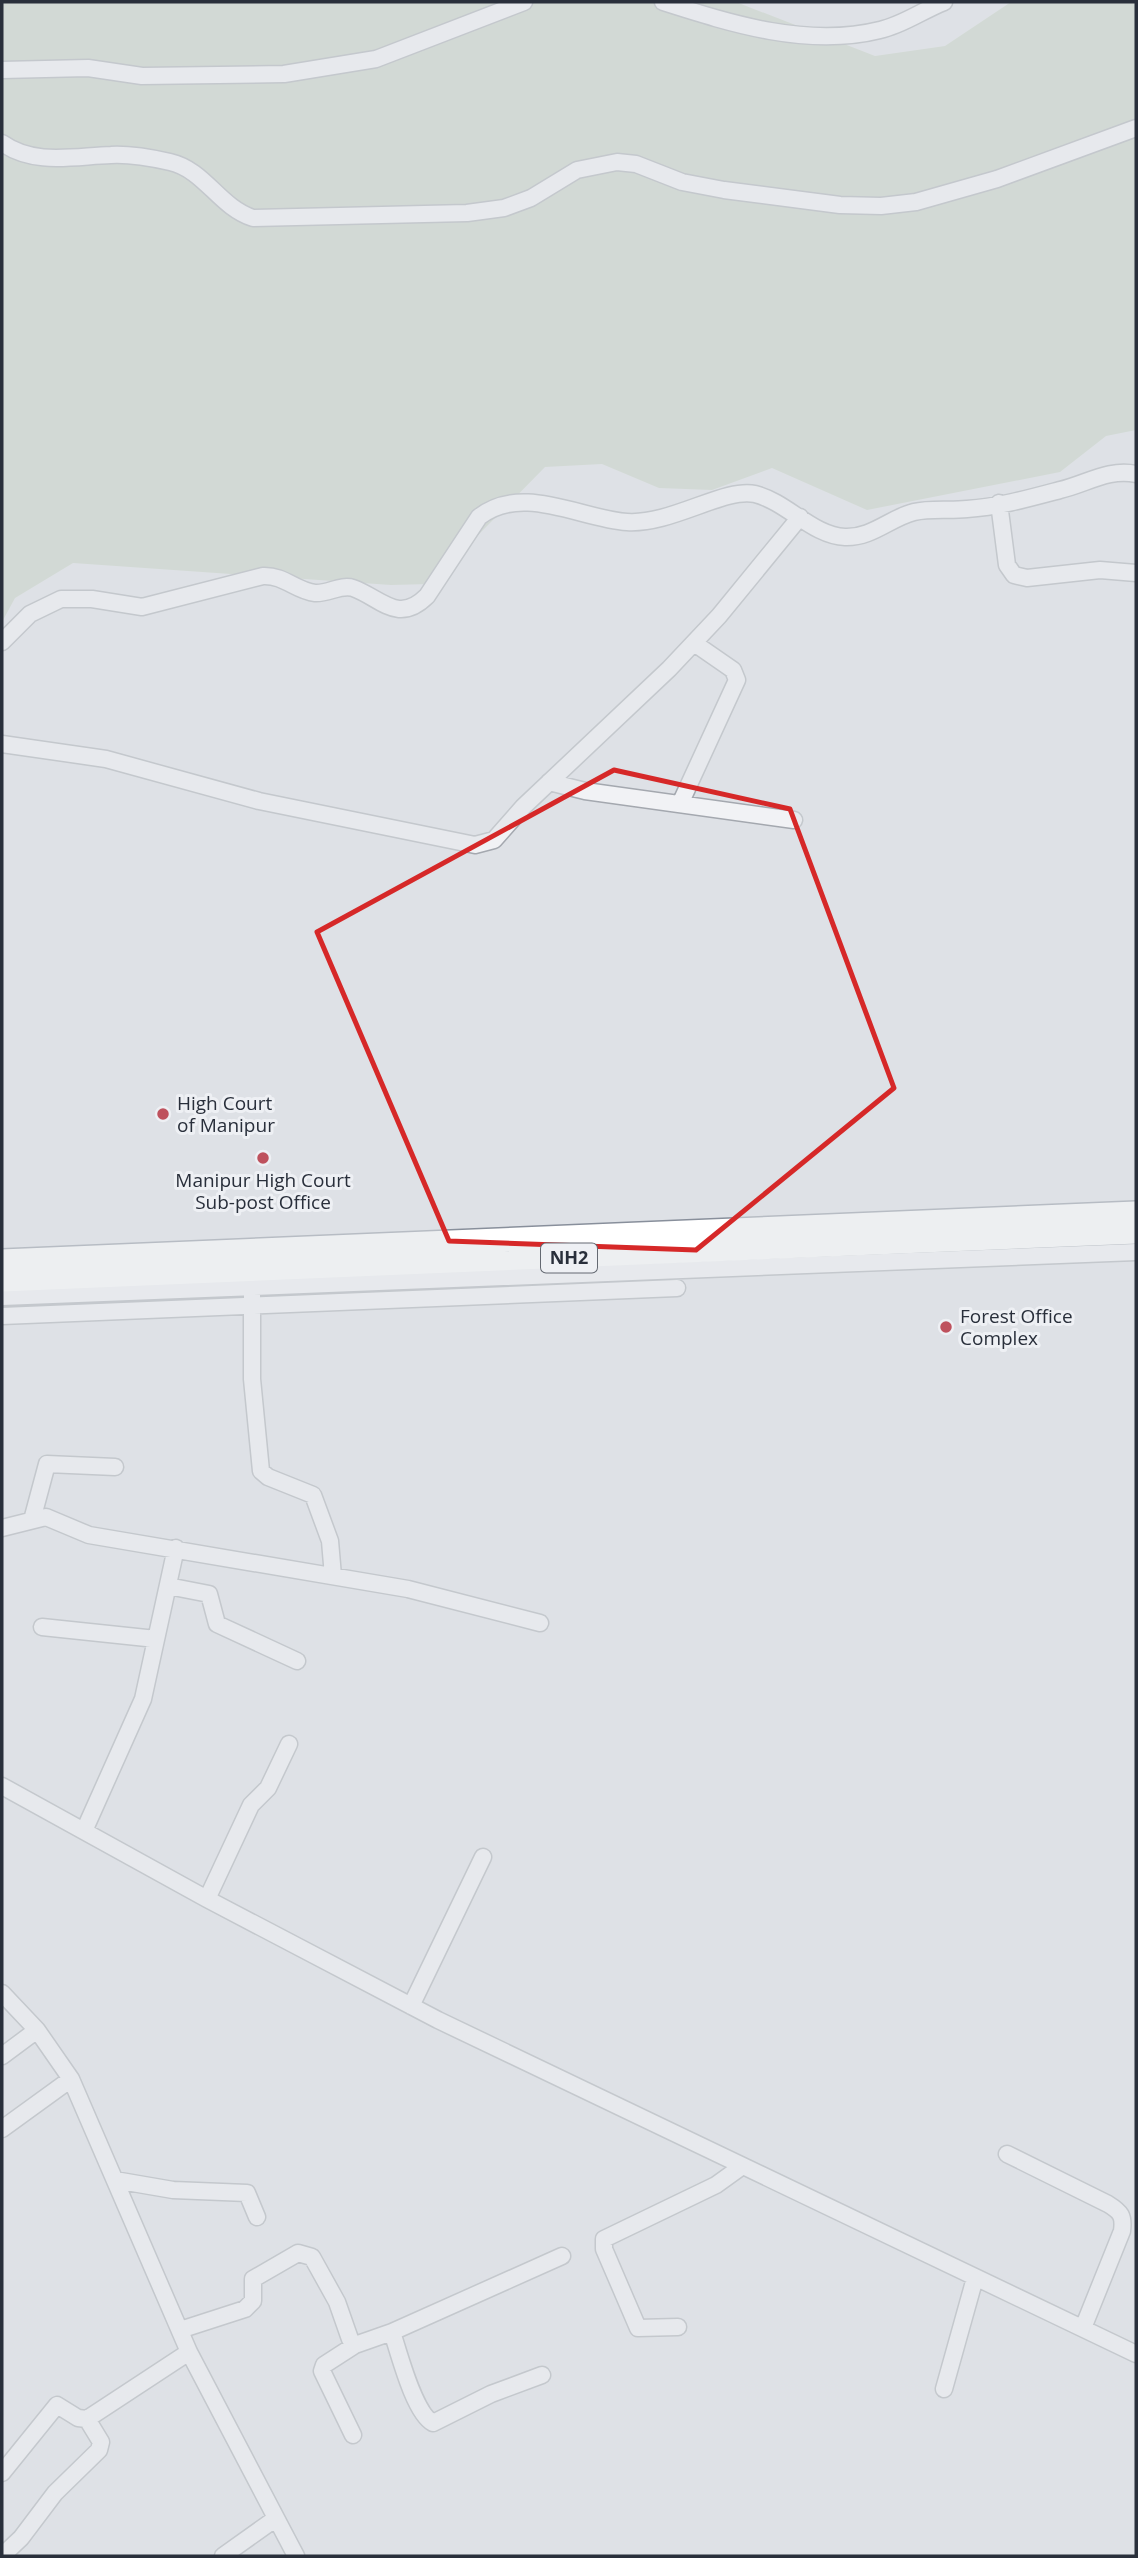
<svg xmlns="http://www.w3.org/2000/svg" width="1138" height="2558" font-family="'Open Sans',sans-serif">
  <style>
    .green { fill: #c4cfc1 }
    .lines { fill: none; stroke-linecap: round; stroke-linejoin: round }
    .minor-casing { stroke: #a4a8af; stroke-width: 19 }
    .highway-casing { stroke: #888f9b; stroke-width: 26 }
    .minor { stroke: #f1f2f5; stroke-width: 16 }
    .highway { stroke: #fff; stroke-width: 23 }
    .marked { fill: none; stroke: #d62828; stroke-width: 5; stroke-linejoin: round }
    .poi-dot { fill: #be515d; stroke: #eef0f4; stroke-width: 2.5 }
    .labels { text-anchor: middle; stroke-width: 6; stroke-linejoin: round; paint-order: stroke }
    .shield { fill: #eef0f4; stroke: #646972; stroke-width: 2 }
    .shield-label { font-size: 18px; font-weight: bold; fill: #292f3b }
    .poi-label { font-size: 19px; fill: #292f3b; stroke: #eef0f4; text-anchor: start }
  </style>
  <rect width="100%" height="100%" fill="#dee1e6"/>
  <!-- green -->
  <path class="green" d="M2,2h734l139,54 70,-10 66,-44h125v428l-30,6 -46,36 -193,38 -95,-42 -60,22 -53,-2 -57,-24 -57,3 -115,117 -39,1 -318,-22 -58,35 -13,24z"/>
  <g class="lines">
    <defs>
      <path id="minor" d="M663,2c69,22 145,46 217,28 23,-5 43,-20 64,-28
        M2,70l86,-2 54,8 142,-2 92,-15 148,-57
        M2,143c32,23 73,13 109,12 18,-1 41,3 59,7 35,8 49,45 83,56l214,-5 37,-5 27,-10 46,-28 40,-8 19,2 46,18 42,8 116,15 41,1 35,-4 81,-23 139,-51
        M999,503l8,62 7,10 13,3 73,-8 36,3
        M2,642l28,-28 31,-15h31l50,8 121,-31c21,-1 33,15 52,17 13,1 26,-9 38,-5 28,10 45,37 74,8l52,-79c43,-34 102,2 148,5 44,3 98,-35 128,-28 32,8 58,42 90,43 27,1 45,-19 69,-25 17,-4 36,-1 53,-3 31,-2 63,-11 93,-19 26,-6 49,-22 76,-16
        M2,744l104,15 153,42 216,44 19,-5 29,-33 146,-138 50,-53 81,-99
        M549,782l36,9 209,29
        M680,804l57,-124 -4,-10 -39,-27
        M252,1295v84l9,92 7,6 45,18 17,46 3,35
        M2,1297l1134,-45
        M2,1316l675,-28
        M32,1520l15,-56 68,3
        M2,1528l44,-11 43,18 319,54 132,34
        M168,1586l41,8 8,30 80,37
        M42,1627l114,12
        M2,1786l205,113 231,121 698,334
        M84,1831l59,-132 33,-151
        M207,1899l44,-94 17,-17 21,-44
        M2,1993l35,37 34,49 118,273 107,204
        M411,2006l72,-149
        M2,2056l35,-26
        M2,2129l69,-50
        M1007,2154l101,50c13,8 16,12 14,27l-39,97
        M115,2180l58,10 74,3 10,24
        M678,2327l-40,1 -34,-79v-10l112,-54 25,-18
        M180,2330l65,-21 8,-8v-22l45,-26 14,4 25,45 13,37 5,6 37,-13 170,-76
        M392,2332c7,21 22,81 41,91l58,-29 51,-19
        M944,2389l31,-111
        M353,2435l-31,-64 2,-6 31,-20
        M2,2473l55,-68 21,13 9,1 102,-67
        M2,2556l19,-18 34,-45 44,-43 2,-8 -14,-23
        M223,2556l52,-37"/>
      <path id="highway" d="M2,1261l1134,-48
        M2,1280l1134,-48"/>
    </defs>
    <!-- minor casing -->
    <use href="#minor" class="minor-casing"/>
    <!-- highway casing -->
    <use href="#highway" class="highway-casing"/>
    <!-- minor -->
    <use href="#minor" class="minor"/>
    <!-- highway -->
    <use href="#highway" class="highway"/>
  </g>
  <!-- marked area -->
  <path d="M0 0H1138V2558H0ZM614,770l176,39 104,279 -198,162 -247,-9 -132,-309z" fill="#dee1e6" fill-opacity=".55" fill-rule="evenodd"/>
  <path class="marked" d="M614,770l176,39 104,279 -198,162 -247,-9 -132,-309z"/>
  <!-- markers -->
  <g class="poi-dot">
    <circle cx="163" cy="1114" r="7"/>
    <circle cx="263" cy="1158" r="7"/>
    <circle cx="946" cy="1327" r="7"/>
  </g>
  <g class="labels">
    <!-- shield labels -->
    <rect class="shield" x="541" y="1243.5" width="56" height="29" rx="5"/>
    <g class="shield-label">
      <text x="569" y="1264">NH2</text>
    </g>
    <!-- poi labels -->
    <g class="poi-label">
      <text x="177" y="1110">High Court<tspan x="177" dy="22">of Manipur</tspan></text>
      <text x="263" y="1187" text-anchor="middle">Manipur High Court<tspan x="263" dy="22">Sub-post Office</tspan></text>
      <text x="960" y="1323">Forest Office<tspan x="960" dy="22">Complex</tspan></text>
    </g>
  </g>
  <!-- border -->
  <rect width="1138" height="2558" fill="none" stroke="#292f3b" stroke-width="7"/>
</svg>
